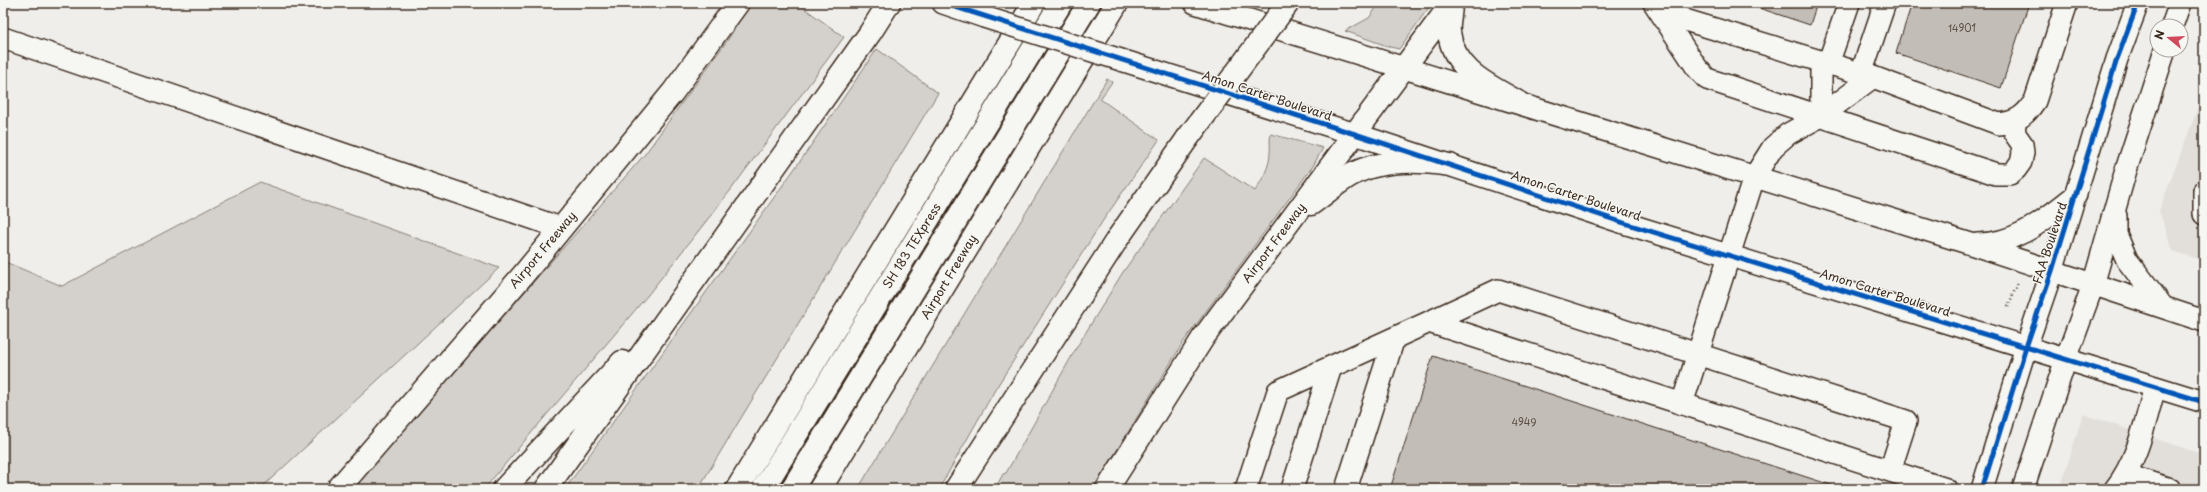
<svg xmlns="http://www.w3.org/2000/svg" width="2207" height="492" font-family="'Playpen Sans',sans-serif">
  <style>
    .built { fill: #e2dfdb }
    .green { fill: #d4d1cc; stroke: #887e75 }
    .building { fill: #c2bdb7; stroke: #3b2a1e }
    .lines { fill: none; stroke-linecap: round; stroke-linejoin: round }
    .minor-casing { stroke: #3b2a1e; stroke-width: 24 }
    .major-casing { stroke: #3b2a1e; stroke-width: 25 }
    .highway-casing { stroke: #3b2a1e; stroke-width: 25 }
    .path { stroke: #3b2a1e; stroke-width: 2.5; stroke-dasharray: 1 3; stroke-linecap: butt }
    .minor { stroke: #f6f6f2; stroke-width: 21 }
    .major { stroke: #f6f6f2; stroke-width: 22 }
    .highway { stroke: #f6f6f2; stroke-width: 22 }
    .minor-bridge-casing { stroke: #3b2a1e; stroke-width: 24; stroke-linecap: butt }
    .highway-bridge-casing { stroke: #3b2a1e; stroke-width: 25; stroke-linecap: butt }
    .minor-bridge { stroke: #f6f6f2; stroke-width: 21 }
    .highway-bridge { stroke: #f6f6f2; stroke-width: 22 }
    .cycleway-casing { stroke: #f6f6f2; stroke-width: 8 }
    .cycleway { stroke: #0057b8; stroke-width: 5 }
    .labels { text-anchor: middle; stroke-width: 3; stroke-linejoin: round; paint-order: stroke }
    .number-label { font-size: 10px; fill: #5d4f44 }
    .street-label { font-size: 12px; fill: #3b2a1e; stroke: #f6f6f2 }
  </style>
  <rect width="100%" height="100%" fill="#efeeea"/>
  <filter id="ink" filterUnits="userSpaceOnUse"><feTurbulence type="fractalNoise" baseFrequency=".025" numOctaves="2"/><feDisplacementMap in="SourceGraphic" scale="8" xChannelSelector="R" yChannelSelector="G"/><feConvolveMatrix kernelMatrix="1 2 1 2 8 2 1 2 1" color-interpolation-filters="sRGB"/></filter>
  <g filter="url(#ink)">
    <!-- built -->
    <path class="built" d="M2204,91v170l-31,-10 -14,-40z
      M2083,414l121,41v34h-144z"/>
    <!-- green -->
    <path class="green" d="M750,3h47l47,34 -114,154 -83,105 -163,193h-131l292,-335 84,-116z
      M1369,3h63l-33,46 -9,-2 -45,-16 24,-13 7,-10z
      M877,49l61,44 -240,396h-133l238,-332z
      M1107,79l5,3 -12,17 59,41 -55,79 -108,169 -57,101h-81z
      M1271,134l52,14 -10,18 -129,175 -91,148h-98l8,-15 3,-1 72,-128 45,-73 81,-114 51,33c7,-11 15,-25 15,-38 1,-7 -1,-12 1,-19z
      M260,182l239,86 -239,221h-257v-228l59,25z"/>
    <!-- building -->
    <path class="building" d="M1753,3h64l-7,22 -57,-19z
      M1912,3h117l-28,85 -105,-35z
      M1433,356l401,130 -1,3h-443z"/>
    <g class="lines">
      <defs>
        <path id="minor" d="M943,3l41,14
          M1195,3l776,241 233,77
          M1654,3l43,65 10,11 289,95h14l6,-5 5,-7 2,-9 -1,-9 -7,-10 -1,-12
          M1670,3l3,8 12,9 188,57 126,47c18,-2 26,-8 36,-23l32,-98
          M2172,26l8,-23
          M3,38l558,190
          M1121,60l234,74 269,89 580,179
          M1821,62v54
          M1828,64l21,-61
          M1861,74l24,-71
          M2204,191v23
          M2116,216v18l11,26 36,47
          M1977,244c41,0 68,-25 99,-49
          M1429,322l69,-32 408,131 -16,50
          M1682,404l72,-227 19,-30 15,-13 33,-18 52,-39
          M2126,475l44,14
          M1246,489l32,-98 151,-69 517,167
          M1292,489l39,-122
          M1346,489l48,-151
          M1982,489l44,-142 26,-76 65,-212 21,-56
          M2023,489l43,-130 27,-74 33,-115 39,-120
          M2115,489c23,-29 30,-67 40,-102"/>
        <path id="major" d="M1451,4c0,9 -3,19 -2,28 4,38 39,53 69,70
          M1311,204c13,-9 26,-21 40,-29 29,-16 67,-15 99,-10
          M338,489l185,-214 150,-183 65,-89
          M1107,489l96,-151 249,-335"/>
        <path id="highway" d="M504,489l118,-127
          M546,489l324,-456 19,-30
          M737,489l297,-486
          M763,489l298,-486
          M792,489l297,-486
          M820,489l297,-486
          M956,489l162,-251 69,-99"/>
      </defs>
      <!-- minor casing -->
      <use href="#minor" class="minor-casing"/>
      <!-- major casing -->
      <use href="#major" class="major-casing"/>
      <!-- highway casing -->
      <use href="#highway" class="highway-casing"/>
      <!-- path -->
      <path class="path" d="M2008,307l10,-25"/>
      <!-- minor -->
      <use href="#minor" class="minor"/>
      <!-- major -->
      <use href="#major" class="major"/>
      <!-- highway -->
      <use href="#highway" class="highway"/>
      <defs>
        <path id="minor-bridge" d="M984,17l137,43"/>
        <path id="highway-bridge" d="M1187,139l101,-136"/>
      </defs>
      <!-- minor-bridge casing -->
      <use href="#minor-bridge" class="minor-bridge-casing"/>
      <!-- highway-bridge casing -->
      <use href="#highway-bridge" class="highway-bridge-casing"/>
      <!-- minor-bridge -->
      <use href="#minor-bridge" class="minor-bridge"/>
      <!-- highway-bridge -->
      <use href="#highway-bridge" class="highway-bridge"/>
      <defs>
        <path id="cycleway" d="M943,3l412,131 269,89 580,179
          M1982,489l44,-142 26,-76 65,-212 21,-56"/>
      </defs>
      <!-- cycleway casing -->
      <use href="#cycleway" class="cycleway-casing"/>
      <!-- cycleway -->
      <use href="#cycleway" class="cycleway"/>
    </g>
  </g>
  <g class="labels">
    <!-- number labels -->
    <g class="number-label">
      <text x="1962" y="32">14901</text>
      <text x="1524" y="426">4949</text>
    </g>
    <!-- street labels -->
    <g class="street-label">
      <text transform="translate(1267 96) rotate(18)" y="4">Amon Carter Boulevard</text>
      <text transform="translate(1576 196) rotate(18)" y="4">Amon Carter Boulevard</text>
      <text transform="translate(1274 243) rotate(-53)" y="4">Airport Freeway</text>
      <text transform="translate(2050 243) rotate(-72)" y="4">FAA Boulevard</text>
      <text transform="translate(912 246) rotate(-58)" y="4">SH 183 TEXpress</text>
      <text transform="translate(543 250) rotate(-50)" y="4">Airport Freeway</text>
      <text transform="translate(949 277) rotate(-59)" y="4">Airport Freeway</text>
      <text transform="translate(1885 293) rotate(17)" y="4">Amon Carter Boulevard</text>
    </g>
  </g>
  <!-- margin -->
  <rect width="2207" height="492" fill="none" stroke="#f6f6f2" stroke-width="16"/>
  <rect x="8" y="8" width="2191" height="476" fill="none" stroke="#3b2a1e" stroke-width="1.5" filter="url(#ink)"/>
  <!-- north arrow -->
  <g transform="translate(2169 38) rotate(288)"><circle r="19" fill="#f6f6f2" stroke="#aba49d"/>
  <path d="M0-3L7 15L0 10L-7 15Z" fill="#d1495b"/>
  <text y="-6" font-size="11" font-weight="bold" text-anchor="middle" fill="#3b2a1e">N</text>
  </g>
</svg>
